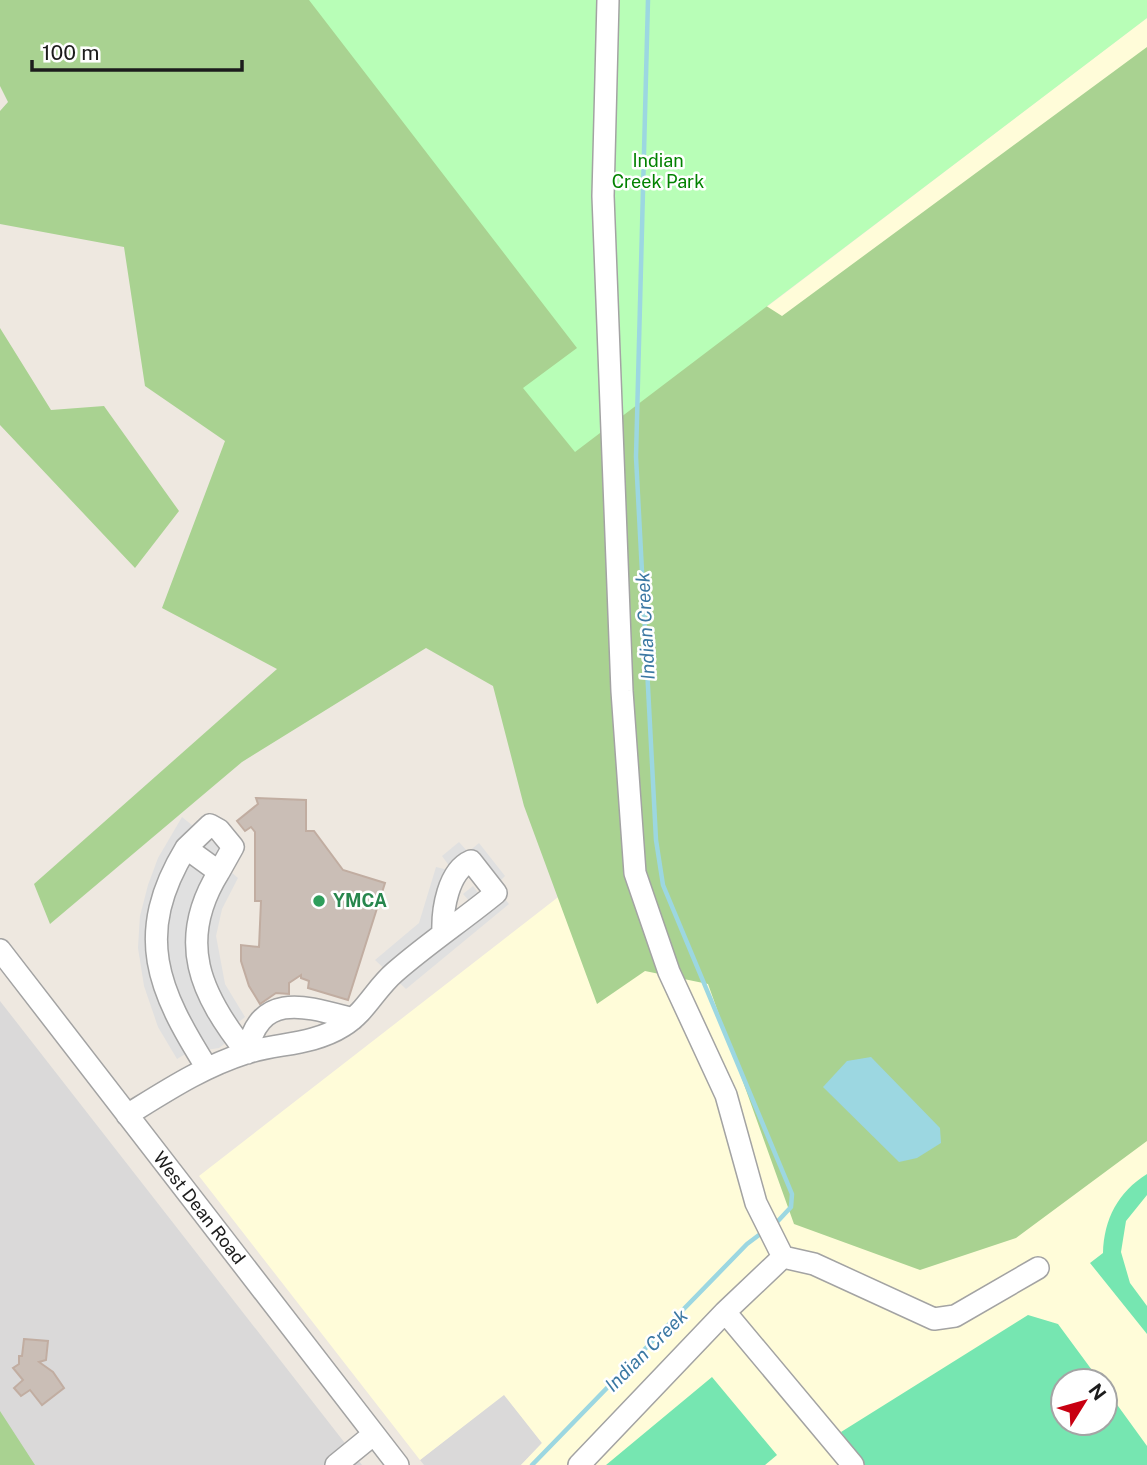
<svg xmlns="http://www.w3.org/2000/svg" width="1147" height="1465" font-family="'Public Sans',sans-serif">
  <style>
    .residential { fill: #dad9d9 }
    .education { fill: #fffcd9; fill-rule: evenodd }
    .forest { fill: #a9d291 }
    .park { fill: #b8feb7 }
    .pitch { fill: #76e6b1 }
    .parking { fill: #e0e0e0; fill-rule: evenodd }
    .water { fill: #9cd7e1 }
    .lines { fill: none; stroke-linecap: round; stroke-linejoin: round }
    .stream { stroke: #9cd7e1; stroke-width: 4.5 }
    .building { fill: #cabeb6; stroke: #c1ada1; stroke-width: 2 }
    .minor-casing { stroke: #a3a3a3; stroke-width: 24 }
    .minor { stroke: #fff; stroke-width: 21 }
    .leisure-dot { fill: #2e9e5b; stroke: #fff; stroke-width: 2.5 }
    .labels { text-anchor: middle; stroke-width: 5; stroke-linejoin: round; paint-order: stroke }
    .park-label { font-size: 18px; fill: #028201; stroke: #fff }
    .leisure-label { font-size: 18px; font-weight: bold; fill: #27864d; stroke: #fff; text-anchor: start }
    .street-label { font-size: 18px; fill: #1c1c1c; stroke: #fff }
    .water-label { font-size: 19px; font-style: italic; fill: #3b78a3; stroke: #fff }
  </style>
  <rect width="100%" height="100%" fill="#eee8e0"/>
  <!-- residential -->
  <path class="residential" d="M0,1001l362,464h-362z
    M504,1394l38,49 -21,22h-97l-4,-5z"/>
  <!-- education -->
  <path class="education" d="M1147,18v1447h-626l21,-22 -38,-48 -84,65 -221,-284 376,-292 -78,-372zM1063,1381h42v42h-42z"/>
  <!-- forest -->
  <path class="forest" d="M0,0h368l298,242 116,74 365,-269v1094l-131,97 -96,32 -126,-46 -86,-240 -63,-13 -48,33 -73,-198 -31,-120 -67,-38 -184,114 -192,162 -16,-40 243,-215 -115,-61 63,-167 -80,-55 -21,-139 -124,-23v-113l8,-9 -8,-16z
    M0,328l51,82 53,-4 75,105 -44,57 -135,-143z
    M0,1411l35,54h-35z"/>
  <!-- park -->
  <path class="park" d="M309,0h838v18l-572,434 -52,-64 54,-40z"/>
  <!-- pitch -->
  <path class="pitch" d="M1147,1174v21l-21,26 -5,31 9,31 17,23v28l-57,-71 13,-10c1,-34 15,-61 44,-79z
    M1028,1315l30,9 42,57h-37v42h42v-35l42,58v19h-284l-22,-33z
    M712,1377l65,78 -12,10h-159z"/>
  <!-- parking -->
  <path class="parking" d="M182,817l47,38 1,16 8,7 -16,31 -6,27 9,48 20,33 -10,8 -7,16 -9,7 -32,5 -10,6 -19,-32 -14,-41 -6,-38 2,-32 8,-31 10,-27z
    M459,842l9,10 11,-9 26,33 -7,7 9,10 -4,4 6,7 -103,85 -31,-29 44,-37 17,-56 12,3 2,-3 -8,-11zM472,874l13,20h-6l-6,-8 -10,8 8,9 -17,11 7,-39z"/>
  <!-- water -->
  <path class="water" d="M871,1057l69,71 1,15 -24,15 -18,4 -76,-75 24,-26z"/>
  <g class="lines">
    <!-- stream -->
    <path class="stream" d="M648,0l-12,457 20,383 7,45 129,309 -1,13 -13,14
      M532,1465l215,-221 12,-9"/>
  </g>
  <!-- building -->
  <path class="building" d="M256,798l50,2v31h8l29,39 42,13 -37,117 -40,-12 1,-7 -8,-3v-3l-12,8v11l-13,-1 -16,11 -11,-18 -8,-25v-16l18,2 2,-46h-6v-69l-4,-5 -6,4 -8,-10 21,-17z
    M24,1339l24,2 -2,19 -7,2 14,10 11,16 -22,17 -12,-15 -9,6 -7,-8 9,-8 -10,-12 6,-4v-8h3z"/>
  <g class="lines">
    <defs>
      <path id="minor" d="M608,0l-5,196 19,495 13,182 34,99 57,123 30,108 27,54
        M186,848l24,-23 9,5 14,17 -14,25
        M0,950l398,515
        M247,1053c12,-64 61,-46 106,-34
        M207,1068c-49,-78 -74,-133 -21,-220l33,24c-43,69 -19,122 28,181
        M127,1115c39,-24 75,-48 119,-62 32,-10 67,-8 97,-27 23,-14 32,-37 52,-54 32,-28 68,-52 101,-79l-25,-32c-23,10 -29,49 -28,72
        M725,1312l128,153
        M336,1465l38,-31
        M579,1465l146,-153 58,-55 31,7 120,55 21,-3 83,-48"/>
    </defs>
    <!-- minor casing -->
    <use href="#minor" class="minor-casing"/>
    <!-- minor -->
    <use href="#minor" class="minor"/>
  </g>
  <!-- markers -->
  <circle class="leisure-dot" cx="319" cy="901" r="7"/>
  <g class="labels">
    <!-- park labels -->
    <g class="park-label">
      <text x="658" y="167">Indian<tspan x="658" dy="21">Creek Park</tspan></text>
    </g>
    <!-- leisure labels -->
    <g class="leisure-label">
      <text x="333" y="907">YMCA</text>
    </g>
    <!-- street labels -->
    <g class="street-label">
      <text transform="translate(199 1208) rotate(52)" y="6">West Dean Road</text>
    </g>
    <!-- water labels -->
    <g class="water-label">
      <text transform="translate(645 626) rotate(-93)" y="7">Indian Creek</text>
      <text transform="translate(646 1350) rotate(-45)" y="7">Indian Creek</text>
    </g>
  </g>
  <!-- north arrow -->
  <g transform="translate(1084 1402) rotate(53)"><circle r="33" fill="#ffffff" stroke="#a4a4a4" stroke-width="2"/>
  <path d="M0-5L12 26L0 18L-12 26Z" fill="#c80011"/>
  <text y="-10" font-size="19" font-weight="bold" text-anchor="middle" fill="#1c1c1c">N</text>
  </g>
  <!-- scale -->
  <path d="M32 60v10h210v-10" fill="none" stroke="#1c1c1c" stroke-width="3.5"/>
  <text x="42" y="60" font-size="21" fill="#1c1c1c" stroke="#ffffff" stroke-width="5" paint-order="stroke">100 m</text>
</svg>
